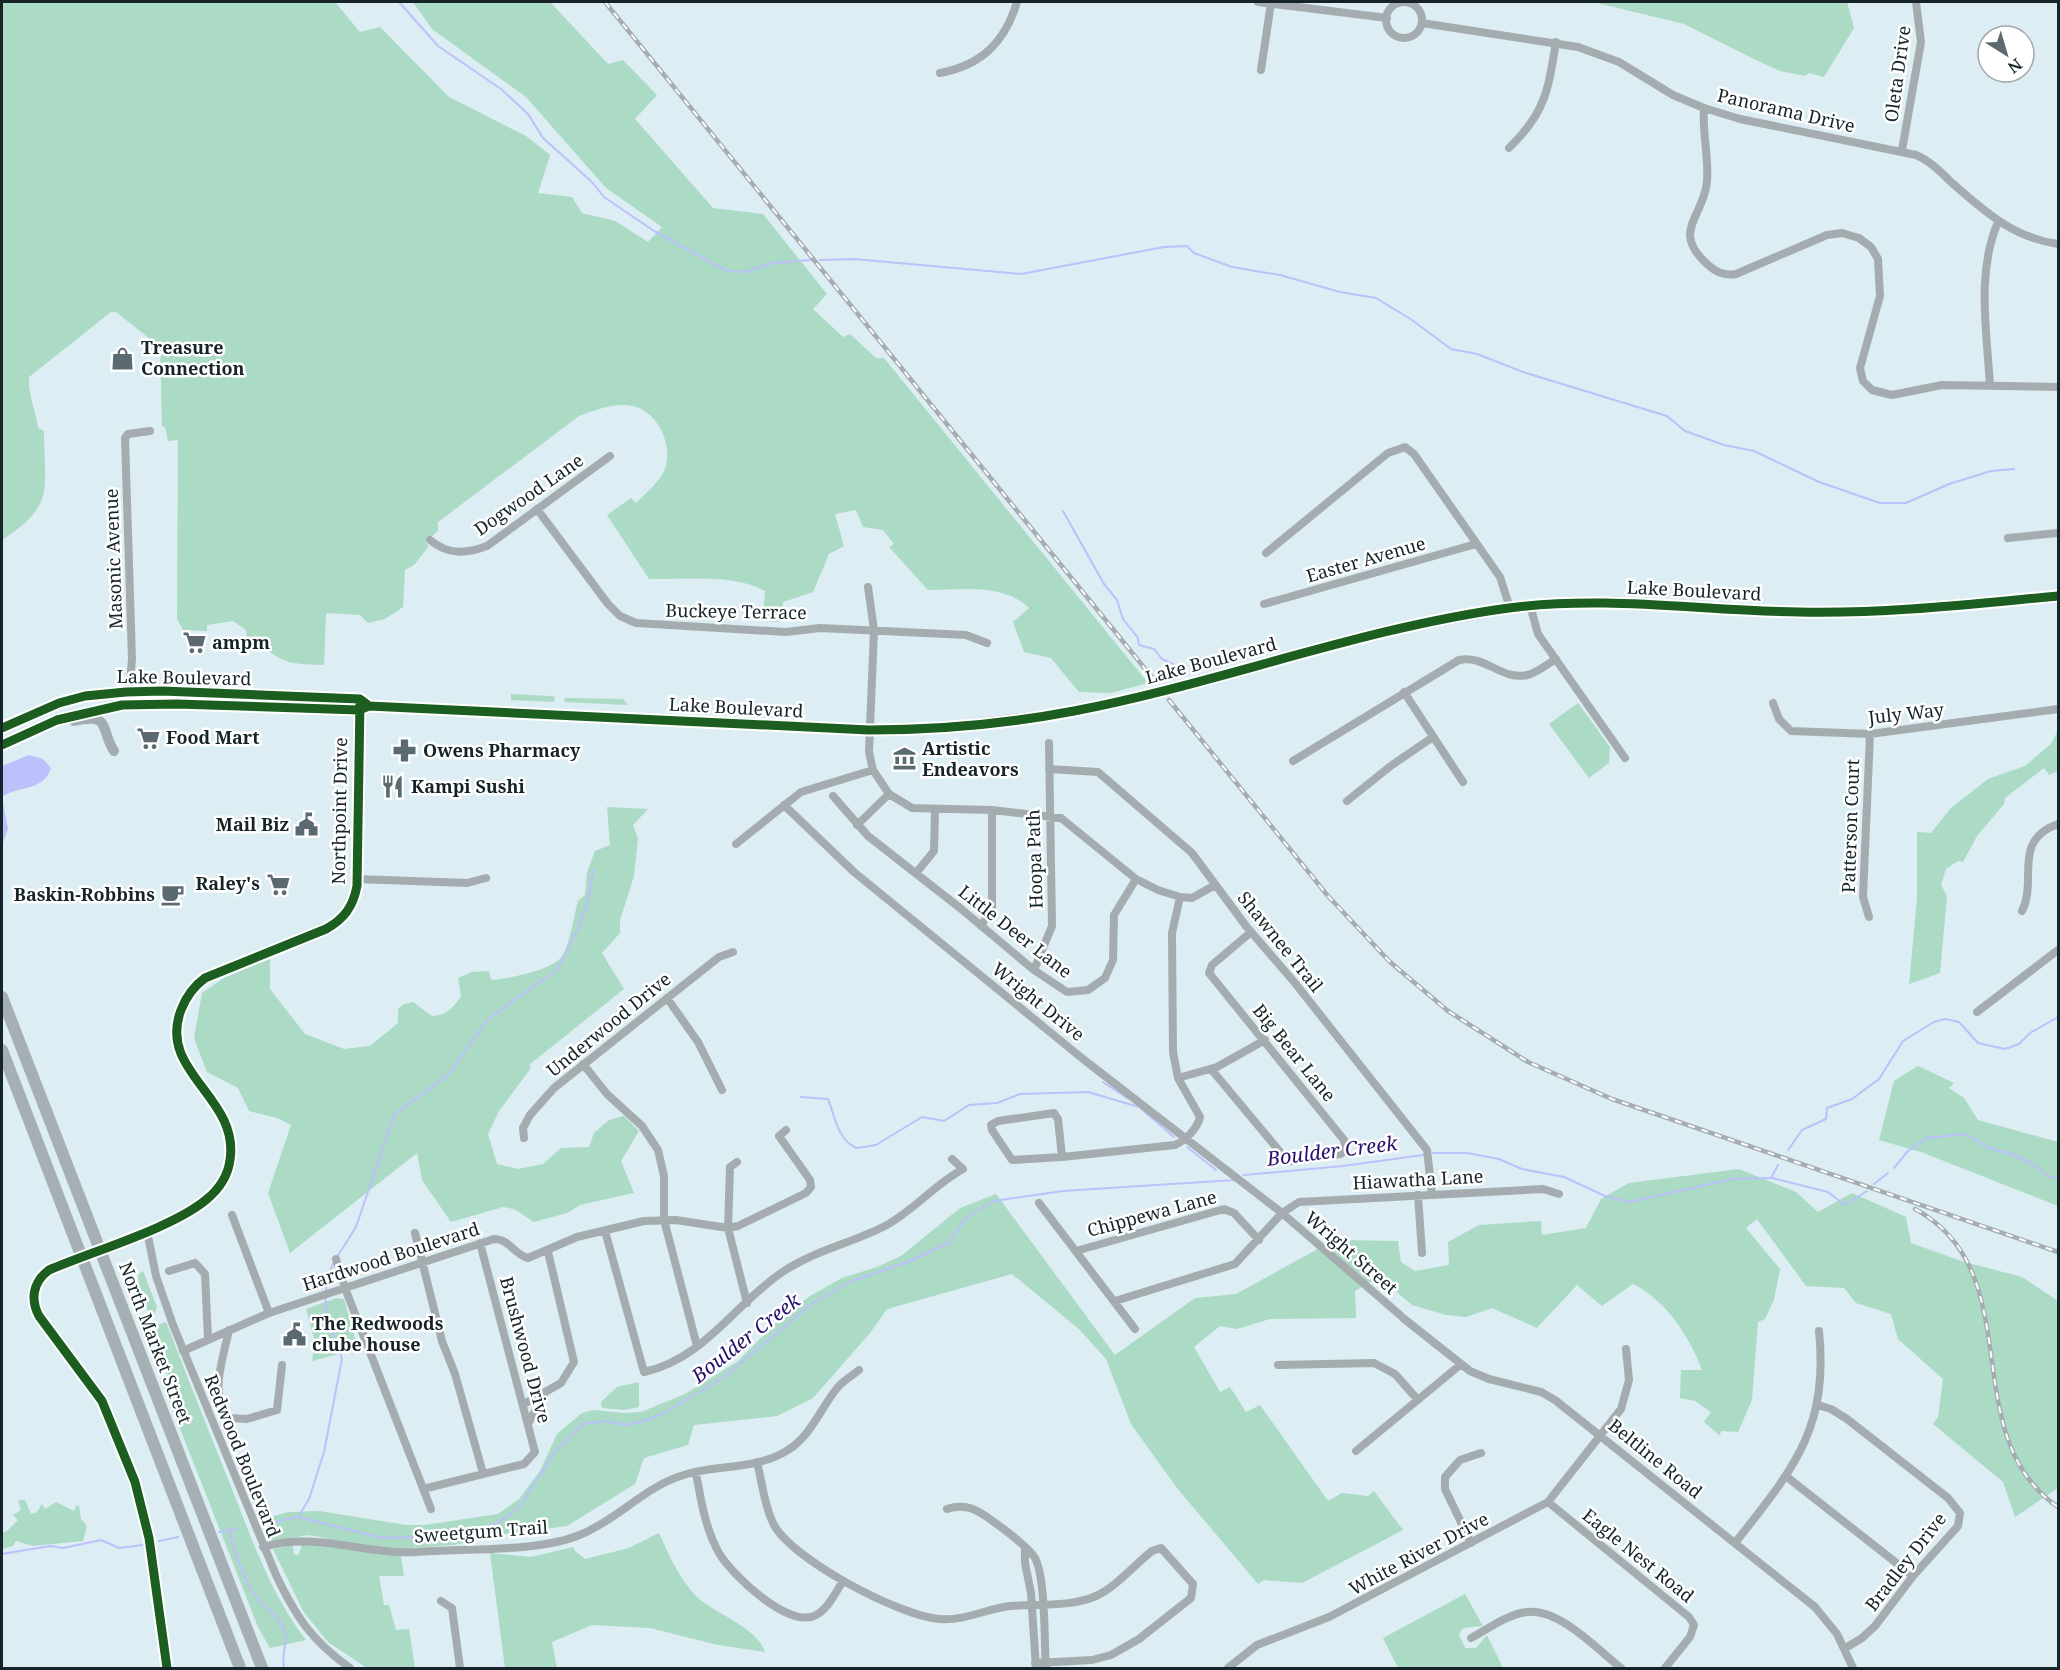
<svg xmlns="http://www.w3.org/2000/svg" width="2060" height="1670" font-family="'Noto Serif',serif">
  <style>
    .green { fill: #abdac5 }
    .water { fill: #bcc0fb }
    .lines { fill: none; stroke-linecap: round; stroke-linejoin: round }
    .stream { stroke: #bcc0fb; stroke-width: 2 }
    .street { stroke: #a5acb0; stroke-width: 8 }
    .secondary { stroke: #a2acb1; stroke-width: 10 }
    .primary { stroke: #a5afb4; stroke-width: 12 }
    .rail-casing { stroke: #a5adb2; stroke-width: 4.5 }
    .rail { stroke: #fff; stroke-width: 2; stroke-dasharray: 7; stroke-linecap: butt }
    .secondary-bridge { stroke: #a2acb1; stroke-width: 10 }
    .cycleway-casing { stroke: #fff; stroke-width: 13 }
    .cycleway { stroke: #1b5e20; stroke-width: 9 }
    .labels { text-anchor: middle; stroke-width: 5; stroke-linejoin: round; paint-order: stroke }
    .street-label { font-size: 18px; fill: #162429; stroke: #fff }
    .poi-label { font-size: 18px; font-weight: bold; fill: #162429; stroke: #fff; text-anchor: start }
    .water-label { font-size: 20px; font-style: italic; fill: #27106c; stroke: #fff }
  </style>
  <rect width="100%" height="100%" fill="#dcedf3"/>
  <!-- green -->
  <path class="green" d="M2,2h333l25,30 20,-5 69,70 77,39 24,19 -12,38 34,4 10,16 33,8 33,21 14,-15 -56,-39 -80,-91 -94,-68 -19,-27h137l58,62 15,-4 34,35 -22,24 78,89 50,6 64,80 -14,15 30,28 7,-3 26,24h8l264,325 -38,10 -31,-1 -28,-34 -27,-6 -11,-30 16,-14c-26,-25 -67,-18 -101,-18l-39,-43 5,-3 -11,-14 -20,-3 -7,-17 -21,4 9,32 -15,8 -16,38 -30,10 -1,20 -19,-1 2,-30c-33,-18 -80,-11 -116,-12l-42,-64 24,-17 5,5c8,-8 22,-20 27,-30 13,-24 -5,-62 -30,-67 -18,-4 -38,4 -54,10l-141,106v9l-13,11 4,4 -15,19 -9,5 -2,37 -18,12 -17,4 -8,-8 -34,-2 -2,52c-41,-1 -43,-3 -72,-28l-5,1 -1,-8 -13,-9 -26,4v6l-24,-1 -6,-11 1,-179 -10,1 -3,-14 -3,-1 -2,-79 -44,-35h-5l-82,65c-1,18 7,34 9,51l6,3c0,58 12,74 -42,109z
    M1593,2h254l7,26 -30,49 -15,-4 -4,3 -25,-5 -26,-12 -70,-35z
    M511,694l40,2 4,1 -1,5 -43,-2z
    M565,698l58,1 5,6 -64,-3z
    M1578,703l32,44 -1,16 -20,15 -40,-54z
    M2058,730v41l-9,4 -5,-7 -39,30 -1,6 -27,32 -14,26 -5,-1 -12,8 -5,16 6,11 -7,77 -31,11 8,-85v-67l14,1 19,-24 38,-30 37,-13 26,-22z
    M607,807l41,2 -15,16 5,14 -4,37 -14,44v13l-18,20 22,36 -95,76 2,3 -32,43 -11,23 9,30 21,5 25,-5 18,-16 28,-1 5,-14 15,-13 15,-4 15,15 -18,30 13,32 -54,12 -13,8 -33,9 -20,-13 -11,-2 -52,15 -29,-42 -5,-27 -127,100 -22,-60 23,-68 -14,-7 -28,-7 -11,-23 -31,-16 -13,-34 8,-45 22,-15 46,-19v30l35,45 39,15 26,-3 28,-23v-14l6,-5 9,-2 19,14c14,0 22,-9 29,-20l-3,-18 14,-6 17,-1 2,9c16,-1 63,-10 71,-24 9,-15 11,-38 16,-55l7,-6 2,-23 8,-21 15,-6z
    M1918,1066l36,17 -5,5 15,10 14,22 80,22v64l-137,-54 -42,-12 15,-59z
    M1739,1169l57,23 22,20 34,-19 54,24 5,26 50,18 61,16 36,24v187l-43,29 -12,-35 -70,-58 5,-7 5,-38 -45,-40 -7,-25 -35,-11 -12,-15 -38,-2 -49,-67 -11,9 34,41 -6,31 -9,19 -7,3 -6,78 -14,32 -16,-1 -3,4 -15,-13 7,-10 -16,-11 -15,-3 1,-28h21c-12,-33 -37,-71 -69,-86l-31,22 -25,-21 -40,43 -45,-20 -26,9 -20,-2 -34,-10 -33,-28 -24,14 1,27 -86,1 -33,10 -17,-3 -26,21 26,45 10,-5 16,25 14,-7 68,96 14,-8 26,3 6,-5 29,39 -101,53 -38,-3 -6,4 -81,-96 -46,-64 -25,-65 -26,-29 -68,-56 -125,35 -17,24 -57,65 -36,18 -83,9 -6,20 -44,13 -9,26 -68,42 -69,9 -44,10 -55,4h-19l-71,-14 -39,7 -10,-22 28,-8 31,-1 87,14h19l73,-11 21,-15 21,-28 17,-37 25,-21 11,-3 32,3 16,-1 44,-18 52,-32 43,-43 30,-23 32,-18 35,-11 24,-11 59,-48 36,-14 119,161 80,-57 41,-4 98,-54 64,1 3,21 14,9 34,-6 -1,-23 31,-17 62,-4 1,14 44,-7 15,-29 28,-16z
    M143,1271l14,36 -3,8 -4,2 -11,-30 -1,-12z
    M336,1298l8,1 14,50 -46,12 3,-19 -9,-33z
    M166,1322c21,54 42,108 64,162 21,53 41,111 76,156l-36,8 -12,-21 -95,-242 6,-7 -6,-14 -6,2 -9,-38z
    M639,1382v25l-15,3 -22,-2 -1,-6 16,-15z
    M21,1500h4l6,14 6,-2 5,-8 3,5 11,-7 18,9 2,-5 3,-1 2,14 6,7 -4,15 -50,5 -17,-5 -3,5 -11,3v-17h4l12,-12 -5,-5 8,-5 -3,-9z
    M659,1533c10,22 21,47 38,64 18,17 60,30 68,55l-47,-7 -68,-17 -58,-3 -40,17 5,26h-52l-15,-115 41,4 42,-10 2,4 10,8 44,-11z
    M302,1544l99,11 3,21h-25l5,29h5l7,25 13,-1 6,39h-48l-39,-26 -25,-31 -30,-62 20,-4 1,10 5,-1z
    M1465,1594l18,32 -20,2 -4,6 6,14h11l11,-13 16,33h-105l-15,-30z"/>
  <!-- water -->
  <path class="water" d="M29,755l14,4 8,9c-8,24 -32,17 -49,29l6,32 -6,16v-79z"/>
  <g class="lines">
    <!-- stream -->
    <path class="stream" d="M399,2l39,44 63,43 27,25 15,24 49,44 12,15 50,34 73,40 18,1 28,-9 38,-3
      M820,260l34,-1 167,15 143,-27 23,-1 7,7 38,14 48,8 60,17 36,6 36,22 39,29 26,5 49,19 141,43 18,15 39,14 30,6 65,31 61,21h26l43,-19 42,-13 23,-2
      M1063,511l41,73 13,16 6,19 15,19 1,7 15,4 8,10 15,7
      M1103,1082l24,16
      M801,1097l27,2c7,17 9,41 29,49l19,-3 46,-28 22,4 25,-16 28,-2 23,-9 68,-2 51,15 35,30
      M1187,1147l29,23
      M1788,1150l14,-20 24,-11 1,-11 25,-9 27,-20 24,-38 31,-19 11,-3 14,3 19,21 27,6 14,-5 11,-11 28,-16
      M1433,1153h34l32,6 23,10 42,8 41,19 24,6 104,-23 38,-1 7,-13
      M1894,1168l13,-16 19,-14 40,-4 21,13 27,8 22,11 11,10 11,2
      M1244,1175l99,-9 80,-11
      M1772,1178l56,14 17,13 22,-14
      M1874,1184l14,-11
      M337,1257l19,-30 38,-112 54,-40 40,-56 69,-49 20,-39 11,-30 5,-31
      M298,1517l11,-18 15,-47 18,-93 -17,-51 2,-31 7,-15
      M268,1523l30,-6 80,20 16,1 55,-3 47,-11 23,-16 37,-58 27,-26 22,-3 21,4 22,-5 16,-7 60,-36 89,-74 39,-22 58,-20 38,-18 18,-25 27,-17 70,-10 171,-11
      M229,1530c6,21 15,53 29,69 10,12 21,17 27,33 3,10 -4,23 -1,36
      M219,1532l19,-4
      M159,1541l19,-4
      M2,1554l48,-8 13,2 38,-8 18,8 24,-3"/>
    <!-- street -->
    <path class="street" d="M1258,2l129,16
      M1386 20a18 18 0 1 1 36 0a18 18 0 1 1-36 0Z
      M1422,23l156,24 41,15 54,33 31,13 36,11 176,36c14,6 25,17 36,28 33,29 62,55 106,61
      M1261,70l10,-67
      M940,73c42,-8 65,-31 77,-71
      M1704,108c-2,25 5,49 3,74 -4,36 -36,49 0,82 9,8 17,12 29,10l91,-39 15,-2 17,5 12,9 7,12 2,37 -20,72 3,13 9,9 20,5 50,-10 116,2
      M1509,148c37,-36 39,-58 47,-106
      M1902,150l19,-108 -5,-40
      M1990,386c-3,-54 -14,-113 8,-164
      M537,509l71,95 12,12 16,7 150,9 34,-4 146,7 21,8
      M2008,538l50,-5
      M430,540c18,15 36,14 57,6l123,-90
      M1266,553l122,-100 17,-6 9,7 86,123 10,31
      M868,587l6,43 -5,122 4,18 16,24 23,14 80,2 69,8 75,61 22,11 22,7 12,1 23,-13
      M1264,604l212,-60
      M1530,605l8,29 87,124
      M1404,692l59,90
      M1773,703l6,16 12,12 79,3 188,-25
      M122,705l8,-22 2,-24 -7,-221 3,-4 22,-3
      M1293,761l166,-101c24,-6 44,21 68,15 10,-2 20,-11 29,-16
      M1049,769l49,3 94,81 54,73 49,57 132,167 5,44
      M833,796l35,40 92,72 74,62 33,22 21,-2 17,-12 8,-18 1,-45 22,-36
      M1347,801l45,-36 41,-28
      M784,805l70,67 229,187 199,154 118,102
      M857,825l32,-31
      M736,844l65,-52 72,-22
      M916,873l18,-22 1,-41
      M357,879l110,4 19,-5
      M2022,911c16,-31 -11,-70 36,-87
      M1869,917l-6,-20 7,-163
      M981,926l11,-18v-98
      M1034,970l18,-44 -3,-183
      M667,998l31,44 24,48
      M1977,1012l81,-62
      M583,1064l24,30 35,32 16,24 6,26v44l33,126
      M1211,1069l75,90 6,2 49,-7 5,-4 -2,-10 -135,-167 3,-8 39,-33
      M1178,1078l39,-11 48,-27
      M1054,1113l4,6 4,38 -50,3 -20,-30 -1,-5 7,-4z
      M524,1138l-1,-10 7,-13 24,-27 165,-131 14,-5
      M1062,1157l113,-12c11,-5 22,-16 25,-28l-22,-39 -5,-26 -1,-119 8,-36
      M737,1162l-7,5 -2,61 19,75
      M1418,1195l4,58
      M1039,1203l96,126
      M232,1215l37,98
      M147,1231l9,45 17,49 103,250c20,42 36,66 74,93
      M605,1231l39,141c62,-14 91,-69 140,-101 32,-21 68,-28 101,-45 28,-15 49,-41 78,-57l-11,-10
      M415,1233l27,108 13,33 28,99
      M1076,1251l148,-42 10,4 25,27
      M336,1259l9,29 86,221
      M169,1271l26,-8 10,11 3,65
      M1115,1301l120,-37 47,-51 17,-11 244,-13 16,5
      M1403,1318l67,53 19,8 52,13 14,8 260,207 22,27 16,34
      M229,1330c-5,25 -21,68 0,88l18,1 30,-9 5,-45
      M183,1351l86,-38 225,-74c16,0 20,16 34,19l49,-21 67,-16 32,-1 52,8 10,-2 68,-33 5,-6 -1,-7 -31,-44 7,-6
      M1278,1365l96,-2 21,11 23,26
      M524,1404l37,-21 13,-21 -26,-110
      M1818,1405l13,4 16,10 101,79 12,15 -2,13 -45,50 -38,50 -13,12 -18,11
      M529,1422l15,-27
      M1356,1451l104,-86
      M757,1462c5,19 7,43 16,61 17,36 127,93 166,96 26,2 47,-10 71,-13 27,-2 62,1 86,-10 20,-9 38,-31 56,-45l9,-3 32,36 -2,14 -52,41 -28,16 -19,5 -57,3
      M696,1473c5,27 9,55 23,80 13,22 68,74 95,63 14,-6 21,-23 29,-35
      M1787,1477l126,99
      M423,1489l101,-25 11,-12 -55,-209
      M1548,1502l141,115 5,8 -4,12 -25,31
      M947,1509c20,-6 31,1 47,13 10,7 35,26 41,36 11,21 9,85 11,110
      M1471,1543l-26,-54v-12l15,-17 21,-7
      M1735,1543c57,-73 94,-113 84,-212
      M263,1547c52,-16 101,8 153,5 48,-4 122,1 166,-18 38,-16 64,-49 105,-60 32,-9 72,-5 101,-24 23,-14 33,-43 50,-63 6,-7 15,-12 21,-17
      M1025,1550v13l6,30 5,75
      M441,1601l11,7 8,60
      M1471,1638c17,-9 37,-24 56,-26 32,-4 70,37 94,56
      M1228,1668l29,-23 72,-28 219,-115 73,-93 8,-29 -3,-31"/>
    <!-- secondary -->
    <path class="secondary" d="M1189,684l207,-55 134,-24 66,-2 186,9h76l200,-16
      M74,721c38,-9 26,9 40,30
      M2,728l57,-25 26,-7 41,-4 36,-1 198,8 5,4
      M2,745l55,-25 65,-15 55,-1 182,6 10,-4 500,24h55l146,-18 62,-14
      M167,1668l-18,-130 -14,-56 -33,-81 -63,-85c-9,-17 -6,-34 10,-46 44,-19 124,-42 158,-71 12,-10 21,-24 23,-39 10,-63 -73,-88 -49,-150 5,-13 13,-24 24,-32l121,-49c18,-10 27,-22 31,-43l3,-187"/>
    <!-- primary -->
    <path class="primary" d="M2,997l260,671
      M2,1050l238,618"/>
    <defs>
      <path id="rail" d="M605,2l550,679
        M1169,700l159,196 62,66 58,49 80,51 84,37 446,153
        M1915,1209c117,63 38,226 143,298"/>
    </defs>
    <!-- rail casing -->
    <use href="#rail" class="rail-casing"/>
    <!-- rail -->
    <use href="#rail" class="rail"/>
    <!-- secondary-bridge -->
    <path class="secondary-bridge" d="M1132,698l57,-14"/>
    <defs>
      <path id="cycleway" d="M2,728l57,-25 26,-7 41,-4 36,-1 198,8 8,6
        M2,745l55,-25 65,-15 55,-1 182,6 10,-4 500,24c69,0 137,-6 205,-19 146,-28 287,-83 435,-103 96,-13 194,3 290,4 87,2 173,-8 259,-16
        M167,1668l-18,-130 -14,-56 -33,-81 -63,-85c-9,-17 -6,-34 10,-46 44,-19 124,-42 158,-71 12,-10 21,-24 23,-39 10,-63 -73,-88 -49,-150 5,-13 13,-24 24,-32l121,-49c18,-10 27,-22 31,-43l3,-184"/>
    </defs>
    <!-- cycleway casing -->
    <use href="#cycleway" class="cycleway-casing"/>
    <!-- cycleway -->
    <use href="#cycleway" class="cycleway"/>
  </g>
  <!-- icons -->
  <defs>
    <symbol id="shop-bare" viewBox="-9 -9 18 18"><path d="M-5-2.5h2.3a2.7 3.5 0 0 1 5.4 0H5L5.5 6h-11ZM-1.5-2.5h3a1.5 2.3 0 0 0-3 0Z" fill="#5b6a70" stroke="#fff" stroke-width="2.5" paint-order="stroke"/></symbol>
    <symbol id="supermarket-bare" viewBox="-9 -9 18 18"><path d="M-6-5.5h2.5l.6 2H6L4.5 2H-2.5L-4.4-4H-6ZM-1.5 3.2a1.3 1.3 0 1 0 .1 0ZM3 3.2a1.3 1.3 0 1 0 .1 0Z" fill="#5b6a70" stroke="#fff" stroke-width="2.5" paint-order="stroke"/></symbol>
    <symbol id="pharmacy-bare" viewBox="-9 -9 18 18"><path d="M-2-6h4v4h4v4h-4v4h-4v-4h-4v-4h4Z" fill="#5b6a70" stroke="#fff" stroke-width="2.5" paint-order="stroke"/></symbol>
    <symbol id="museum-bare" viewBox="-9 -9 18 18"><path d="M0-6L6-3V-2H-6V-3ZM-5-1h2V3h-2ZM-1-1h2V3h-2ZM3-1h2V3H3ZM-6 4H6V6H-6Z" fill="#5b6a70" stroke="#fff" stroke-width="2.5" paint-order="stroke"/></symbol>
    <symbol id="restaurant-bare" viewBox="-9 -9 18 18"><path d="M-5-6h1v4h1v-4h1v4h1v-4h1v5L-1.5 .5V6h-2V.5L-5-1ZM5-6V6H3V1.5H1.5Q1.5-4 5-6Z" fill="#5b6a70" stroke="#fff" stroke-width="2.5" paint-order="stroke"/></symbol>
    <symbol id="civic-bare" viewBox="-9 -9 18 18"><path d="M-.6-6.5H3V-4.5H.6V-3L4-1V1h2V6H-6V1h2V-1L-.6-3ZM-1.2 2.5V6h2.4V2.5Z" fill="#5b6a70" stroke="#fff" stroke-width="2.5" paint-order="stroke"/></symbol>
    <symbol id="cafe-bare" viewBox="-9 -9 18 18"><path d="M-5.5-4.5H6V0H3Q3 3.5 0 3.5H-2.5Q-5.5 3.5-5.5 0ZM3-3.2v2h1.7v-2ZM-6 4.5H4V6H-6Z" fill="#5b6a70" stroke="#fff" stroke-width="2.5" paint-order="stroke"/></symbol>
  </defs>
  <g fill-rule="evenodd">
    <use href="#shop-bare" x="106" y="342" width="33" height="33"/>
    <use href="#supermarket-bare" x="178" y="626" width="33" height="33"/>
    <use href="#supermarket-bare" x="132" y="722" width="33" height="33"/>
    <use href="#pharmacy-bare" x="388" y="734" width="33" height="33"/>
    <use href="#museum-bare" x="888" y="742" width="33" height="33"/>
    <use href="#restaurant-bare" x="376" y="770" width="33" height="33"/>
    <use href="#civic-bare" x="290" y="808" width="33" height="33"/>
    <use href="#supermarket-bare" x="262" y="868" width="33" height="33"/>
    <use href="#cafe-bare" x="156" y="878" width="33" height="33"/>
    <use href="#civic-bare" x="278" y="1318" width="33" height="33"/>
  </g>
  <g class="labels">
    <!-- street labels -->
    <g class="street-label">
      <text transform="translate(1898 74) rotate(-82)" y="6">Oleta Drive</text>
      <text transform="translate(1786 111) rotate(13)" y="6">Panorama Drive</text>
      <text transform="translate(529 495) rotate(-35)" y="6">Dogwood Lane</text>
      <text transform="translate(114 559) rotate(-92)" y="6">Masonic Avenue</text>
      <text transform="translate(1366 560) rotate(-16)" y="6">Easter Avenue</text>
      <text transform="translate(1694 591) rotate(3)" y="6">Lake Boulevard</text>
      <text transform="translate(736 612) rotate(1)" y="6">Buckeye Terrace</text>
      <text transform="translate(1211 661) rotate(-15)" y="6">Lake Boulevard</text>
      <text transform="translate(184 678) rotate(1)" y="6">Lake Boulevard</text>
      <text transform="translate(736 708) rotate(3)" y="6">Lake Boulevard</text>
      <text transform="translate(1906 714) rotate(-6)" y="6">July Way</text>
      <text transform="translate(340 811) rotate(-89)" y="6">Northpoint Drive</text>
      <text transform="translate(1851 826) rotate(-88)" y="6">Patterson Court</text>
      <text transform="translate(1035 859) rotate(-92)" y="6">Hoopa Path</text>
      <text transform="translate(1015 932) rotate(38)" y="6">Little Deer Lane</text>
      <text transform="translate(1280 942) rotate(51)" y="6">Shawnee Trail</text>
      <text transform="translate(1038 1002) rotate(39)" y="6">Wright Drive</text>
      <text transform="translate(609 1025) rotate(-39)" y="6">Underwood Drive</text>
      <text transform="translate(1294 1053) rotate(51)" y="6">Big Bear Lane</text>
      <text transform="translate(1418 1180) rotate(-3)" y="6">Hiawatha Lane</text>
      <text transform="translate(1152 1214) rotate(-15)" y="6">Chippewa Lane</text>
      <text transform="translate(1351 1253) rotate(41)" y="6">Wright Street</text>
      <text transform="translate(391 1257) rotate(-18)" y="6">Hardwood Boulevard</text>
      <text transform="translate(155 1343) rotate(69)" y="6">North Market Street</text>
      <text transform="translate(525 1350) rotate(75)" y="6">Brushwood Drive</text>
      <text transform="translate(242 1456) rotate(68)" y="6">Redwood Boulevard</text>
      <text transform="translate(1655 1459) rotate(39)" y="6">Beltline Road</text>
      <text transform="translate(481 1532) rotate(-4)" y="6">Sweetgum Trail</text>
      <text transform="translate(1419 1554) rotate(-28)" y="6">White River Drive</text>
      <text transform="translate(1638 1556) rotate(39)" y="6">Eagle Nest Road</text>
      <text transform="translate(1906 1562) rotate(-52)" y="6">Bradley Drive</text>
    </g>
    <!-- poi labels -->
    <g class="poi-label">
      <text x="141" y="354">Treasure<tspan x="141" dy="21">Connection</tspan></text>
      <text x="212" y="649">ampm</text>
      <text x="166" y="744">Food Mart</text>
      <text x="922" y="755">Artistic<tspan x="922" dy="21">Endeavors</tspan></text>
      <text x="423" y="757">Owens Pharmacy</text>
      <text x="411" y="793">Kampi Sushi</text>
      <text x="289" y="831" text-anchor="end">Mail Biz</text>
      <text x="260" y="890" text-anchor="end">Raley's</text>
      <text x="155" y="901" text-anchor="end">Baskin-Robbins</text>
      <text x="312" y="1330">The Redwoods<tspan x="312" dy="21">clube house</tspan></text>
    </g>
    <!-- water labels -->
    <g class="water-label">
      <text transform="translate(1332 1151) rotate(-7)" y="7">Boulder Creek</text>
      <text transform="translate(746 1338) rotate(-38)" y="7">Boulder Creek</text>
    </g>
  </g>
  <!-- border -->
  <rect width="2060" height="1670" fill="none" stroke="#162429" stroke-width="6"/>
  <!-- north arrow -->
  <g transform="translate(2006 54) rotate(143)"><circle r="28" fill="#ffffff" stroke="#a2a7a9" stroke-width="1.5"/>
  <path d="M0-4.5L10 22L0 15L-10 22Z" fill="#5b6a70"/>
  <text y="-9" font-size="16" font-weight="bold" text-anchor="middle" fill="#162429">N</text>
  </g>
</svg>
